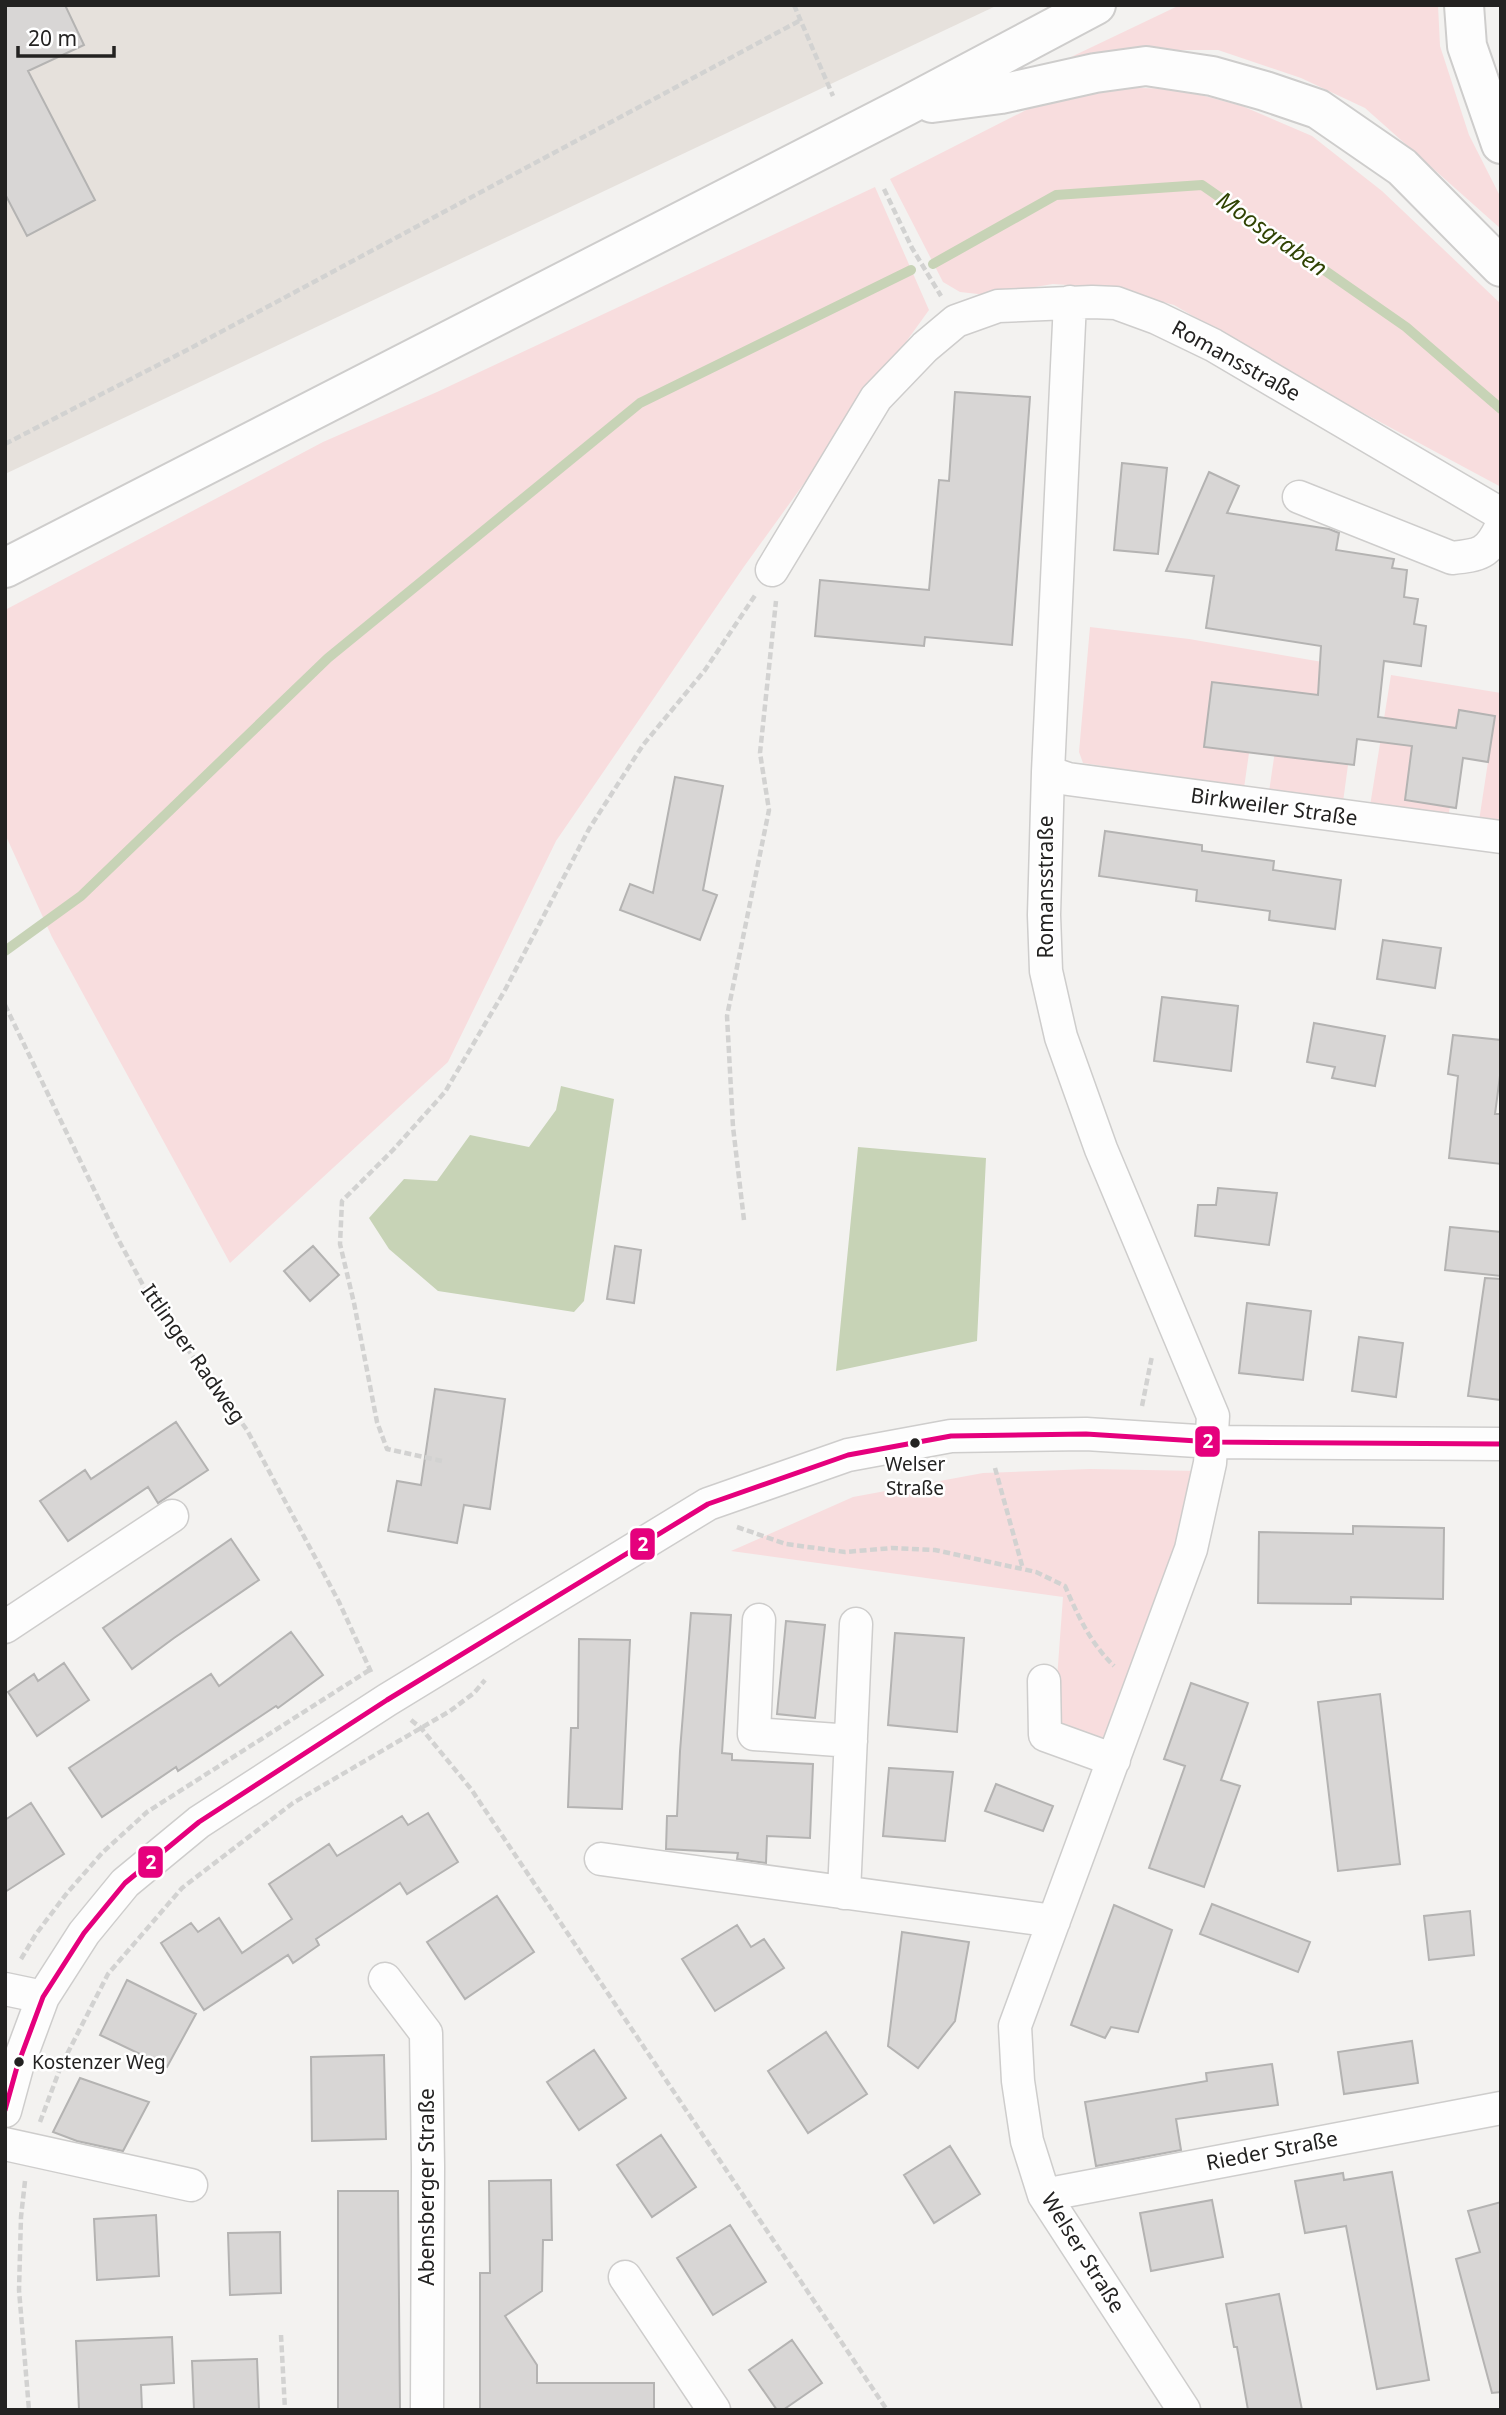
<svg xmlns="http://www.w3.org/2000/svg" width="1506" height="2415" font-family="'Noto Sans',sans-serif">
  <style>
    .built { fill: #e6e1dc }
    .green { fill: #f8ddde }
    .water { fill: #c7d3b6 }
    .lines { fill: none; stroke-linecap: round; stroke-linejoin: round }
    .stream { stroke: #c7d3b6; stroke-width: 10 }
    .building { fill: #d8d6d5; stroke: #b4b3b2; stroke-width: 2 }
    .minor-casing { stroke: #cecdcc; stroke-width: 35 }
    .highway-casing { stroke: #cecdcc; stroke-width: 42 }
    .path { stroke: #d2d2d1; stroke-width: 4.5; stroke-dasharray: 7 3.5; stroke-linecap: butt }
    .minor { stroke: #fdfdfd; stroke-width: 32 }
    .highway { stroke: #fdfdfd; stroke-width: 38 }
    .bus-1-casing { stroke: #fff; stroke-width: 10 }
    .bus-1 { stroke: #e5007d; stroke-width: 5 }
    .bus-dot { fill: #232221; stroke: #fff; stroke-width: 2.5 }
    .labels { text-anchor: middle; stroke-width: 5; stroke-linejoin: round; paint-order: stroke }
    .bus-label { font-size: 19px; fill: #232221; stroke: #fff }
    .street-label { font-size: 21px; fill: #232221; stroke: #fff }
    .water-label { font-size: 23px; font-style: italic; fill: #2f4303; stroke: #fff }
    .line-badge { stroke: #fff; stroke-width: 2.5 }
    .badge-label { font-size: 19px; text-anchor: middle; font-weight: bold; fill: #fff }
  </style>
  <rect width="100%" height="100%" fill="#f3f2f0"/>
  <!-- built -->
  <path class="built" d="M5,5h993l-993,469z"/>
  <!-- green -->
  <path class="green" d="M1180,5h258l2,41 29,89 32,63v31l-136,-121 -64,-30 -83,-28h-92l-55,7z
    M1099,87l79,2 64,17 70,30 70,55 119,113v183l-173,-93 -154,-89 -63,-17 -58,-4 -66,11 -27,-3 -17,-10 -53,-103 146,-74z
    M875,187l54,123 -186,258 -187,273 -108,221 -218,201 -178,-326 -47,-103v-224l318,-168 114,-50z
    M1090,627l99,12 180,31 -4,30 -56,-6 -8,65 47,6 -5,37 -74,-10 9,-62 -14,-42 -52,-6 -8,65 45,6 -5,35 -161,-25 -4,-11z
    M1391,675l110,18v131l-22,-3 16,-105 -36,-6 -3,18 -40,-5 -11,77 45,7 -2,10 -78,-11z
    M1090,1469l111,2 -93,281 -55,-19 10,-136 -332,-46 122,-54 130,-24z"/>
  <!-- water -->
  <path class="water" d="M561,1086l53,13 -30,202 -10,11 -136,-21 -49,-42 -20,-31 35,-39 33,2 33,-46 59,12 27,-37z
    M858,1147l128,11 -9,183 -141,30z"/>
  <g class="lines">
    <!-- stream -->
    <path class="stream" d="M933,264l123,-69 146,-10 204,142 95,82
      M5,951l76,-55 247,-238 312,-255 271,-133"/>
  </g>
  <!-- building -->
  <path class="building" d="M5,5h60l19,40 -56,26 67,129 -68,36 -22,-42z
    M955,392l75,5 -18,248 -87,-8 -1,9 -109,-10 5,-56 109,10 10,-110 10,1z
    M1122,463l45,5 -9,86 -44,-4z
    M1209,472l30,14 -12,27 102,16 10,4 -3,17 58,9 -2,9 15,2 -3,27 14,2 -4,25 12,2 -5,40 -37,-5 -6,56 78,11 3,-18 36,6 -7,46 -25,-4 -7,50 -51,-8 7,-54 -55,-7 -3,26 -150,-18 8,-65 106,13 3,-49 -115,-18 8,-52 -48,-5z
    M675,777l48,9 -20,104 14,5 -17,45 -80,-30 10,-26 23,9z
    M1105,831l97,14v6l72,10 -1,9 68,10 -6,49 -66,-9 1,-9 -74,-10 1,-11 -98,-14z
    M1383,940l58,8 -6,40 -58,-9z
    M1162,997l76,9 -7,65 -77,-10z
    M1314,1023l71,13 -10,50 -43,-8 3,-11 -28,-5z
    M1453,1035l48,5v28l-6,46h6v50l-52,-6 9,-82 -10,-2z
    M1218,1188l59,5 -8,52 -74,-9 3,-31h18z
    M1450,1227l51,5v44l-56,-6z
    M313,1246l26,29 -29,26 -26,-30z
    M615,1246l26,4 -7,53 -27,-4z
    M1485,1278l16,1v121l-33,-4z
    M1247,1303l64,8 -8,69 -64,-7z
    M1359,1337l44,6 -7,54 -44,-6z
    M435,1389l70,10 -15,110 -26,-4 -7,38 -69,-12 9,-50 24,4z
    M176,1422l32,48 -50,33 -10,-16 -80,54 -28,-40 45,-31 6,9z
    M1353,1526l91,2 -1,71 -92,-2v7l-93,-1 1,-71 94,2z
    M231,1539l28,41 -85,58 -42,31 -29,-41z
    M691,1613l40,2 -9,138 10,1v6l81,4 -3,74 -43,-2 -1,27 -29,-4 1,-6 -72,-4 1,-33h10l3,-65z
    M786,1621l39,4 -10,93 -38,-4z
    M291,1632l32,43 -45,33 -2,-2 -98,65 -2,-4 -74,50 -33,-49 142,-94 8,12z
    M895,1633l69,5 -7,94 -69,-7z
    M579,1639l51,1 -8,169 -54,-2 3,-79h7z
    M64,1663l25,37 -52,36 -29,-44 26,-18 4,7z
    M1191,1683l57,20 -27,77 19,6 -36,101 -55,-19 36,-102 -21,-7z
    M1380,1694l20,170 -62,7 -20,-169z
    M889,1768l64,4 -8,69 -62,-5z
    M996,1784l57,22 -10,25 -58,-20z
    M31,1803l33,51 -59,38v-72z
    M428,1813l30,49 -51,32 -7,-11 -84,56 3,6 -26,18 -5,-8 -84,55 -43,-67 30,-20 7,9 21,-14 23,35 50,-34 -23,-35 60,-40 8,12 65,-40 6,9z
    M497,1896l37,56 -69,47 -38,-57z
    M1212,1904l98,38 -12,30 -98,-38z
    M1114,1905l58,25 -34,102 -27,-5 -6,11 -34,-13z
    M1470,1911l4,44 -45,5 -5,-44z
    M737,1925l14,22 13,-8 20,29 -69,43 -33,-52z
    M902,1932l67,10 -14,79 -37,47 -30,-22z
    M127,1980l69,34 -29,53 -67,-32z
    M826,2032l41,62 -59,39 -40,-62z
    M1412,2041l6,42 -74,11 -6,-42z
    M594,2050l32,48 -47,32 -32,-48z
    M384,2055l2,84 -74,2 -1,-84z
    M1272,2064l6,41 -102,14 5,31 -85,16 -11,-64 122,-21 -1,-8z
    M80,2078l69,24 -26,49 -46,-10 -24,-9z
    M661,2135l35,52 -44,30 -35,-52z
    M950,2146l30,48 -46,29 -30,-48z
    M1392,2172l37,208 -52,9 -31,-163 -41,7 -10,-52 48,-8 1,7z
    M551,2180l1,60h-9l-1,51 -37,25 32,49v18h117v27h-174v-137h10l-1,-92z
    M338,2191h60l2,219h-62z
    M1212,2200l11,57 -72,14 -11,-58z
    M1501,2202v190l-9,1 -36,-134 24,-7 -12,-41z
    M156,2215l3,61 -62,4 -3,-61z
    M730,2225l36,57 -53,33 -36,-57z
    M280,2232l1,61 -51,2 -2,-62z
    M1279,2294l23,116h-54l-11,-63h-3l-8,-43z
    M172,2337l2,46 -33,2 1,25h-63l-3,-69z
    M792,2340l30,43 -39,27h-6l-28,-40z
    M257,2359l2,51h-65l-2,-49z"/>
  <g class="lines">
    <defs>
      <path id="minor" d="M1070,302l-22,470 -4,143 2,56 15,66 40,112 112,267 -3,47 -19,86 -176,477 3,55 9,60 17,54 140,215
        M1299,497l153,61c28,-3 36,-4 49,-31
        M772,570l104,-172 49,-51 31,-26 42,-15 94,-4 24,1 41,15 56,27 288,169
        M1048,772l20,7 433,58
        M759,1620l-5,114 97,7
        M5,1627l167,-111
        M1044,1681l1,54 69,25
        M601,1859l453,62
        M844,1893l12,-269
        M385,1979l41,54 2,134 -1,243
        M5,1989l38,8
        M5,2111l12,-44 26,-70 41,-64 41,-50 74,-61 188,-122 321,-196 140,-49 103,-19 135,-2 127,8 288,2
        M5,2144l186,41
        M1044,2195l457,-87
        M625,2277l89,133"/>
      <path id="highway" d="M1464,5l3,41 34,98
        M932,103l69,-9 94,-21 51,-7 66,10 53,15 53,18 84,58 99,100
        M5,568l901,-462 190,-101"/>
    </defs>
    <!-- minor casing -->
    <use href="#minor" class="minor-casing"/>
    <!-- highway casing -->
    <use href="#highway" class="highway-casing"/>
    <!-- path -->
    <path class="path" d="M794,5l39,91
      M884,189l28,59 29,48
      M5,444l184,-95 610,-328
      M5,1005l113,234 32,59 97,132 92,172 33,72
      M744,1220l-11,-93 -6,-111 42,-206 -9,-57 16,-152
      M1142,1406l10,-50
      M442,1461l-55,-12 -10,-27 -23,-119 -14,-59 2,-43 51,-51 52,-58 60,-102 84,-161 54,-84 62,-75 51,-76
      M995,1468l28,101
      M737,1527l49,17 59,8 47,-4 43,2 101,22 29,14c13,30 26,58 49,80
      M411,1720l10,8 50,61 416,621
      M21,1959l15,-25 31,-41 36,-41 44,-40 224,-143
      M40,2122l21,-56 47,-92 74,-86 111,-85 157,-92 24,-18 11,-13
      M25,2181l-4,36 -2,73 10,120
      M281,2335l4,75"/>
    <!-- minor -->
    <use href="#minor" class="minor"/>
    <!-- highway -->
    <use href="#highway" class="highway"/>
    <defs>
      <path id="bus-1" d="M5,2110l12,-43 26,-70 41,-64 41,-50 74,-61 188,-122 321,-196 140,-49 103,-19 135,-2 127,8 288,2"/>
    </defs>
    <!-- bus-1 casing -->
    <use href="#bus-1" class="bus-1-casing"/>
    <!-- bus-1 -->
    <use href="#bus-1" class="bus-1"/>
  </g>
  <!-- markers -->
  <g class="bus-dot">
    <circle cx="915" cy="1443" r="6"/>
    <circle cx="19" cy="2062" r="6"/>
  </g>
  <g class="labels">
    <!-- bus labels -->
    <g class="bus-label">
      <text x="915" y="1471">Welser<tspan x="915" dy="24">Straße</tspan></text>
      <text x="32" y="2069" text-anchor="start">Kostenzer Weg</text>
    </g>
    <!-- street labels -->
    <g class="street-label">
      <text transform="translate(1236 361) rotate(29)" y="7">Romansstraße</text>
      <text transform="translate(1274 807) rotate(8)" y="7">Birkweiler Straße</text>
      <text transform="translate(1046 887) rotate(-90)" y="7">Romansstraße</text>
      <text transform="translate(193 1354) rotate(55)" y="7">Ittlinger Radweg</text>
      <text transform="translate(1272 2151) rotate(-11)" y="7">Rieder Straße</text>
      <text transform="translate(427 2187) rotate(-90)" y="7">Abensberger Straße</text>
      <text transform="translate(1083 2253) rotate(58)" y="7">Welser Straße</text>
    </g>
    <!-- water labels -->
    <g class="water-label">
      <text transform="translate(1272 234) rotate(35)" y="8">Moosgraben</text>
    </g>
  </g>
  <g class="line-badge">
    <rect x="1194" y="1425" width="27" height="33" rx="7" fill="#e5007d"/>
    <rect x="629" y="1527" width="27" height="34" rx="7" fill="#e5007d"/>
    <rect x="137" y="1845" width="27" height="34" rx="7" fill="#e5007d"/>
  </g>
  <g class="badge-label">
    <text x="1208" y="1448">2</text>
    <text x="643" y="1551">2</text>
    <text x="151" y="1869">2</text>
  </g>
  <!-- border -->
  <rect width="1506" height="2415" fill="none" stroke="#232221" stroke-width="14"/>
  <!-- scale -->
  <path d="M18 46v10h96v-10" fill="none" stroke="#232221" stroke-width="3.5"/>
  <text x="28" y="46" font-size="21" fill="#232221" stroke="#ffffff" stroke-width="5" paint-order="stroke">20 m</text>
</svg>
